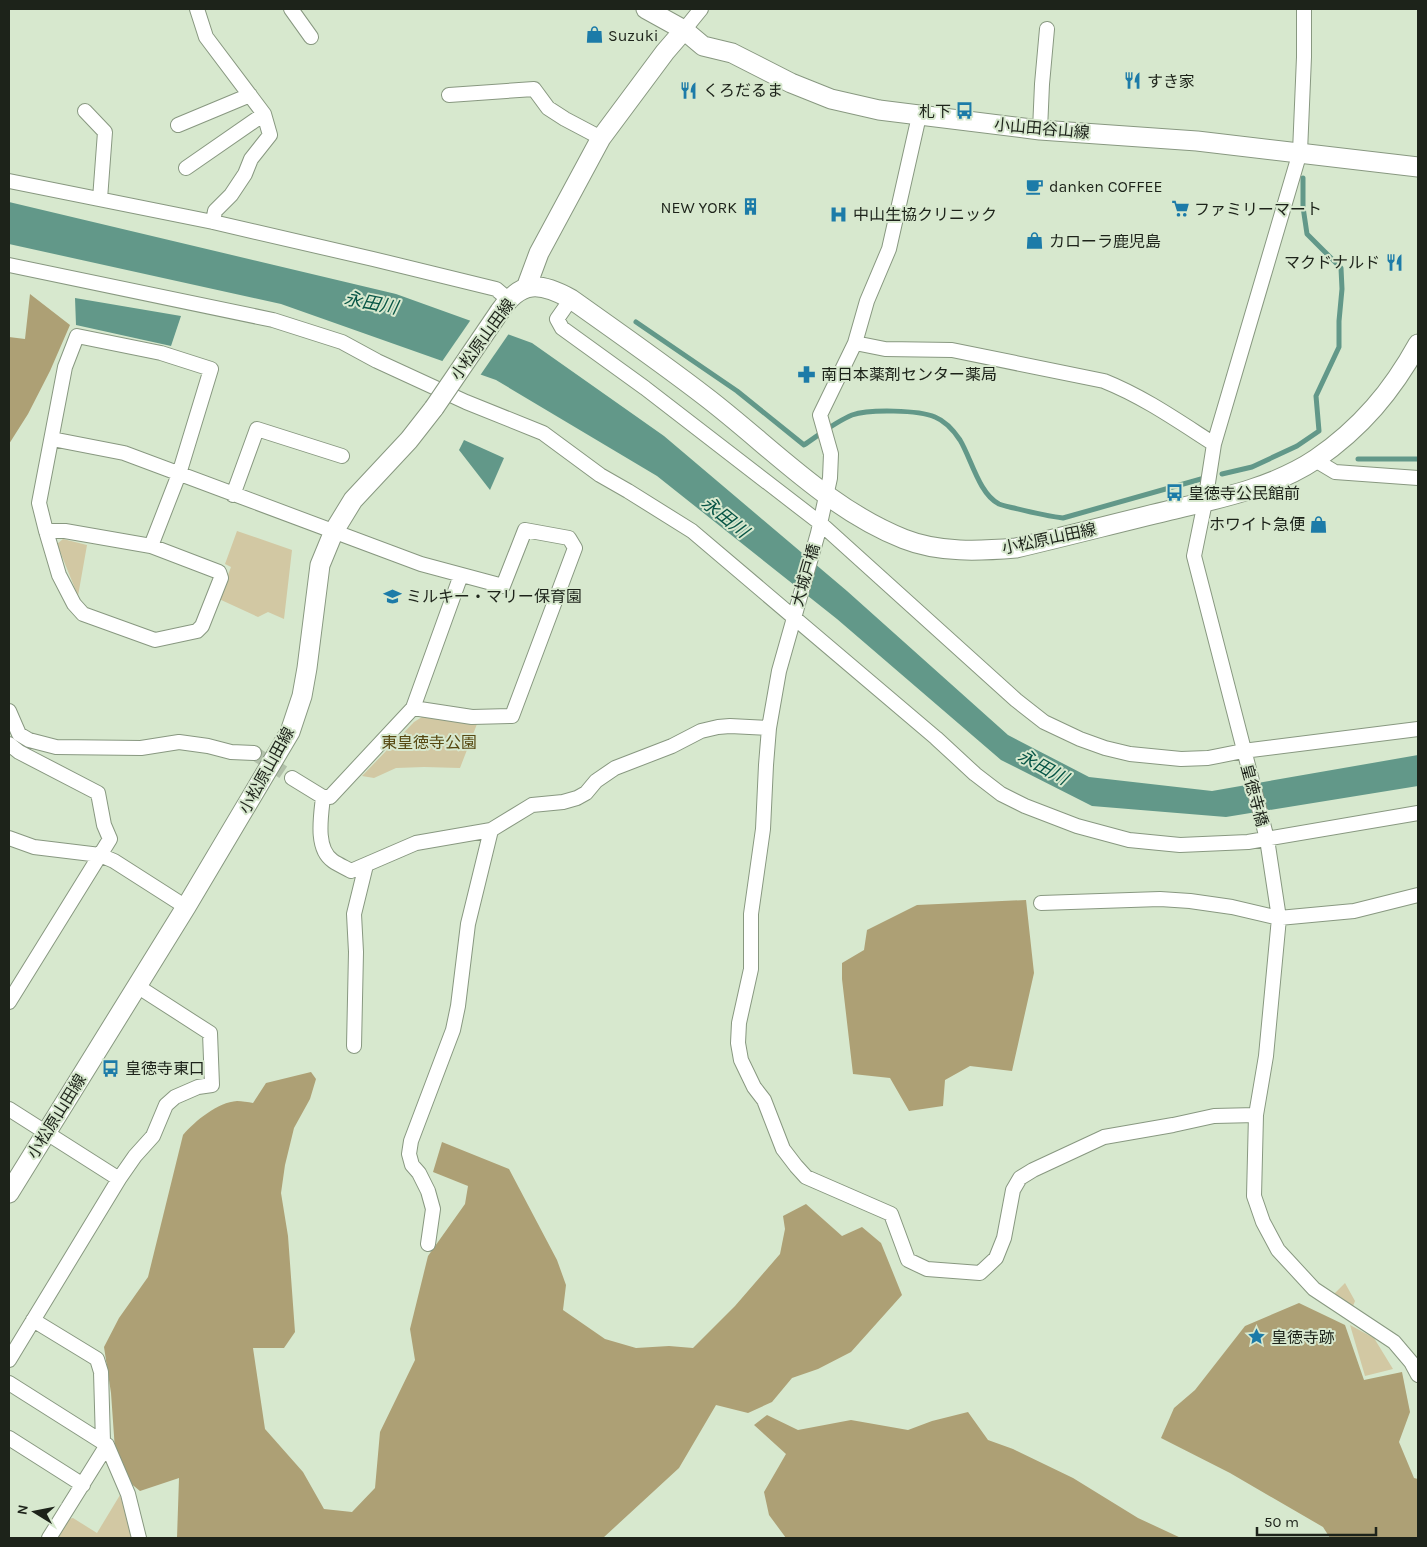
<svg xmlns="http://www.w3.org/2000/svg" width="1427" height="1547" font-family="Karla,'Noto Sans JP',sans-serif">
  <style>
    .green { fill: #d2c8a3 }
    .forest { fill: #ada075 }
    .water { fill: #629889 }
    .pier { fill: #d7e8ce }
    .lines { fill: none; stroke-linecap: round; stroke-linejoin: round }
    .stream { stroke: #629889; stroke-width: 5 }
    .street-tunnel { stroke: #b2c1aa; stroke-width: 14; stroke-dasharray: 14 7; stroke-linecap: butt }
    .street-casing { stroke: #889880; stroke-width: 16 }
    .secondary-casing { stroke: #889880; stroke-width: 21 }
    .street { stroke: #fff; stroke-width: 14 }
    .secondary { stroke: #fff; stroke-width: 19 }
    .secondary-bridge-casing { stroke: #889880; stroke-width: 21; stroke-linecap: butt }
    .secondary-bridge { stroke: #fff; stroke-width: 19 }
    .labels { text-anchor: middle; stroke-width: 4; stroke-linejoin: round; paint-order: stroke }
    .poi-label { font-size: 16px; fill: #1d231a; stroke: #d7e8ce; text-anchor: start }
    .street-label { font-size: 16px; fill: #1d231a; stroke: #d7e8ce }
    .park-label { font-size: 16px; fill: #564811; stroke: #d7e8ce }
    .water-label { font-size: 18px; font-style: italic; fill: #075546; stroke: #d7e8ce }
  </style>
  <rect width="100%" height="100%" fill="#d7e8ce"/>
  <!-- green -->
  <path class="green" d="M237,531l55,19 -8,69 -16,-7 -10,5 -39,-18 12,-32 -6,-3z
    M63,539l24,6 -9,51 -21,-52z
    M422,717l55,7 -17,44 -36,-1 -28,1 -22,10 -12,-2 52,-54z
    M1345,1283l10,18 -2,5 -20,-11z
    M1350,1325l24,13 19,31 -28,7z
    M120,1495l13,43h-76l11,-19 5,-1 24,15z"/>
  <!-- forest -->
  <path class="forest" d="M30,294l40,31 -20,46 -22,43 -19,30v-107l16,2z
    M1026,900l8,73 -22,98 -42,-5 -25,14 -2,26 -34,5 -19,-33 -37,-4 -11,-95v-16l22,-13 3,-20 50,-25z
    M311,1072l5,7 -6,20 -16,29 -9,37 -4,28 7,43 7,96 -11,16h-31l12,81 38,43 21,37 28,3 23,-24 5,-56 35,-72 -5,-31 18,-73 37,-52 3,-18 -35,-14 9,-30 67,27 48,91 9,25 -3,25 42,29 31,9 33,-2 24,2 42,-42 45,-52 5,-25 -2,-13 23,-12 36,32 20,-9 19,16 21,52 -51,57 -33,17 -26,9 -20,24 -24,11 -32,-8 -37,63 -76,70h-426l2,-60 -39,13 -11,-9 -14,-32 -4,-57 -7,-46 15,-29 29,-41 35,-142c12,-14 35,-33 54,-34 5,0 11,1 16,2l13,-20z
    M1299,1303l46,22 19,55 38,-8 8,40 -11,30 15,36 4,1v59h-88l-7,-11 -93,-54 -69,-35 13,-30 21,-18 50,-64z
    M968,1412l20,28 25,9 60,29 65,40 43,20h-395l-17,-23 -5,-23 22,-38 -32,-29 13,-10 31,15 53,-10 57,10 24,-9z"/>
  <!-- water -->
  <path class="water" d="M9,202l387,92 136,49 132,93 183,155 161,144 81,42 123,14 206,-36v31l-192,31 -134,-11 -91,-46 -164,-141 -180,-143 -161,-96 -215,-76 -272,-60z
    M75,298l106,18 -10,30 -95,-21z
    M464,440l40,18 -14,32 -31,-40z"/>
  <!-- pier -->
  <path class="pier" d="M472,318l38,14 -31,45 -38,-14z"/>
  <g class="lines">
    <!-- stream -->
    <path class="stream" d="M636,322l101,69 67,54c15,-10 31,-23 48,-30 17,-6 67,-5 83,2 10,4 19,14 25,23 11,18 19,54 39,64 5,2 11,3 15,4 16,4 32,8 49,10l138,-39
      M1358,459h60
      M1222,474l30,-7 45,-21 22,-15 -3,-35 23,-49v-26l3,-32 -1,-21 -34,-34 -4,-27v-29"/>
    <!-- street-tunnel -->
    <path class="street-tunnel" d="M254,753l38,25"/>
    <defs>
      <path id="street" d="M197,9l9,28 58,77 6,21 -19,24 -6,15 -14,21 -16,16 -2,11
        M291,9l20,28
        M1304,9v48l-4,95 -86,292 -9,58 -11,54 73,283 12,79 -13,138 -10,59 -2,81 9,26 15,28 36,39 80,53 17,20 7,13
        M684,30l17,-21
        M449,95l85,-6 14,19 17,11 36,19
        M85,111l20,21 -5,67
        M919,116l-30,133 -22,52 -12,42 -35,72 11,39 -1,24 -12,55 -39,138 -10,57 -3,37 -3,64 -12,85v55l-12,54 -1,20 3,17 13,27 10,13 19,49 13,17 10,11 85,37 17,46 19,9 53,4 16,-15 8,-20 9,-48 7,-12 13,-8 71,-33 69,-12 41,-9 42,-1
        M178,125l72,-30
        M1040,130l2,-46 5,-55
        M186,168l78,-54
        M9,181l204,41 160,37 123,30 12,10
        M9,265l264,55 69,22 35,19 89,41 77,31 57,42 28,16 64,40 244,207 39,36 26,20 24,12 52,20 52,14 51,5 68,-3 170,-29
        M571,299l-14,20 5,9 83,60 175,135 196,177 28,22 36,17 25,9 25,6 51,5 27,-1 35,-7 175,-22
        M855,343l30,6 67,1 152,31c40,16 74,40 110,63
        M52,439l72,14 297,111 82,22 22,-56 44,8 6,10 -63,168 -40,1 -59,-9
        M1315,460l20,12 83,6
        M233,495l24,-66 85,27
        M46,531h19l86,15 68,26 2,6 -19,48 -5,5 -42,9 -72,-26 -9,-10 -15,-29 -13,-44 -7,-28 26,-136 12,-31 84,17 50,16 -32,105 -28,72
        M9,711l10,23 10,6 27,7 85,1 38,-6 29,4 23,6 23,1
        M9,744l10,8 79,41 6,32 6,14 -101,163
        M292,778l31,19h7l83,-89 48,-133
        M323,797c-2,19 -8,52 10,64 6,4 13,7 18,10l65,-28 75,-13
        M9,838l25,9 66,8 14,6 72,46
        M1041,903l119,-4 30,2 42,6 47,11 75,-7 64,-16
        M354,1046l2,-94 -2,-38 12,-49
        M9,1109l110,70
        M428,1244l5,-35 -5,-18 -9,-18 -7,-8 -3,-11 2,-13 42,-111 5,-24 10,-82 23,-94 41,-25 31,-3 14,-4 9,-5 10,-12 19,-13 57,-22 29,-15 17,-4 12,-1 39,2
        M33,1320l64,39 4,13 2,70
        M9,1360l110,-181 16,-23 18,-20 13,-31 9,-8 23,-10 14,-2 -2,-52 -73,-47
        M9,1383l98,62 21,49 11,44
        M9,1438l74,47
        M49,1538l58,-93"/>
      <path id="secondary" d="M646,9l38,21 19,16 29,7 59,30 40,16 48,11 161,20 157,11 221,26
        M526,288l13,-35 62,-115 64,-86 19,-22
        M500,311c21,-31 40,-29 71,-12 45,32 91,64 135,98 64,49 122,112 198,142 35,14 76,12 112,9 51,-12 101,-25 151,-37 50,-12 106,-23 149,-52 45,-31 76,-68 102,-115
        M9,1193l177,-286 104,-175 12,-36 5,-28 13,-103 14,-34 19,-31 56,-60 25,-32"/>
    </defs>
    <!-- street casing -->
    <use href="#street" class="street-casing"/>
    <!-- secondary casing -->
    <use href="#secondary" class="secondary-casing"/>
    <!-- street -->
    <use href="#street" class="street"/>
    <!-- secondary -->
    <use href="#secondary" class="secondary"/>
    <defs>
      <path id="secondary-bridge" d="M434,408l66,-97"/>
    </defs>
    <!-- secondary-bridge casing -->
    <use href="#secondary-bridge" class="secondary-bridge-casing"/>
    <!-- secondary-bridge -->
    <use href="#secondary-bridge" class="secondary-bridge"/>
  </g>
  <!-- icons -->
  <defs>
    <symbol id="shop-bare" viewBox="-9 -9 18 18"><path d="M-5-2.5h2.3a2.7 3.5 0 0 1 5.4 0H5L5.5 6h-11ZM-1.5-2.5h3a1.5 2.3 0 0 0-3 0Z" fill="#1c7ba8" stroke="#d7e8ce" stroke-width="2.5" paint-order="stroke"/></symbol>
    <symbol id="restaurant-bare" viewBox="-9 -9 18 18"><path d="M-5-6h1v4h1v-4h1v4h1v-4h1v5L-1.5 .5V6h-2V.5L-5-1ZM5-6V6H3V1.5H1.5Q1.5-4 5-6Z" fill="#1c7ba8" stroke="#d7e8ce" stroke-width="2.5" paint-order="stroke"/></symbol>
    <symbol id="bus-bare" viewBox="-9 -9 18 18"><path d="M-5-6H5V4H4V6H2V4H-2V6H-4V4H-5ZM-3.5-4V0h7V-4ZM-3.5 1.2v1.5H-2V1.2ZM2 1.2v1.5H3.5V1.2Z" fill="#1c7ba8" stroke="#d7e8ce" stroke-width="2.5" paint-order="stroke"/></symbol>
    <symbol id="cafe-bare" viewBox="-9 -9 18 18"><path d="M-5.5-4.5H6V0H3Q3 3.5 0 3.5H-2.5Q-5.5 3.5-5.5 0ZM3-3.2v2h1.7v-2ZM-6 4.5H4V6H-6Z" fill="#1c7ba8" stroke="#d7e8ce" stroke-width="2.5" paint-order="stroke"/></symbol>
    <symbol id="building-bare" viewBox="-9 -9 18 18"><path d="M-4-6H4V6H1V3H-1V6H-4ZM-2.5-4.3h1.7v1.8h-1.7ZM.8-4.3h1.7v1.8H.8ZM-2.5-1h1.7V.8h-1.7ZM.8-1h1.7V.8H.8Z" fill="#1c7ba8" stroke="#d7e8ce" stroke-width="2.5" paint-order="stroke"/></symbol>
    <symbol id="supermarket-bare" viewBox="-9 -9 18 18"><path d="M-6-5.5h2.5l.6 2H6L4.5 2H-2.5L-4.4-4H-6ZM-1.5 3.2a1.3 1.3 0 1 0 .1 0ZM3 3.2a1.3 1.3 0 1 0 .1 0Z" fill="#1c7ba8" stroke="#d7e8ce" stroke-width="2.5" paint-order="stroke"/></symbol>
    <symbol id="hospital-bare" viewBox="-9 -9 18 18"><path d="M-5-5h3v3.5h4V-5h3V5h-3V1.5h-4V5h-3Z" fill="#1c7ba8" stroke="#d7e8ce" stroke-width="2.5" paint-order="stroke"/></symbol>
    <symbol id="pharmacy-bare" viewBox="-9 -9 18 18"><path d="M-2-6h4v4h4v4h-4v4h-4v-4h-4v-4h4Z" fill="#1c7ba8" stroke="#d7e8ce" stroke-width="2.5" paint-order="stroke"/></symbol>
    <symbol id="school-bare" viewBox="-9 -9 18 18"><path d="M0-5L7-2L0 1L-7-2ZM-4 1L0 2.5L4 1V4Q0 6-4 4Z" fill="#1c7ba8" stroke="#d7e8ce" stroke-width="2.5" paint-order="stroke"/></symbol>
    <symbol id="sight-bare" viewBox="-9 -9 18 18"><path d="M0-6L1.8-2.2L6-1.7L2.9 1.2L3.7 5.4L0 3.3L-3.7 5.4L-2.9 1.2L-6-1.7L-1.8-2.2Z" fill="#1c7ba8" stroke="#d7e8ce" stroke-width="2.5" paint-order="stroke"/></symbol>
  </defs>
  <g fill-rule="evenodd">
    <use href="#shop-bare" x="582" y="22" width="25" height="25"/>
    <use href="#restaurant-bare" x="1120" y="68" width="25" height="25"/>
    <use href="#restaurant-bare" x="676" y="78" width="25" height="25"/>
    <use href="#bus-bare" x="952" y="98" width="25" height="25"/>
    <use href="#cafe-bare" x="1022" y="174" width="25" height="25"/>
    <use href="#building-bare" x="738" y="194" width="25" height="25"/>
    <use href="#supermarket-bare" x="1168" y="196" width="25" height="25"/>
    <use href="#hospital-bare" x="826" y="202" width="25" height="25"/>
    <use href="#shop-bare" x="1022" y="228" width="25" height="25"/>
    <use href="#restaurant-bare" x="1382" y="250" width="25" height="25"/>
    <use href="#pharmacy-bare" x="794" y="362" width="25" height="25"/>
    <use href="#bus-bare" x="1162" y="480" width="25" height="25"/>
    <use href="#shop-bare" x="1306" y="512" width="25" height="25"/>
    <use href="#school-bare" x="380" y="584" width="25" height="25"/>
    <use href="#bus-bare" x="98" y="1056" width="25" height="25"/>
    <use href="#sight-bare" x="1244" y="1324" width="25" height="25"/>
  </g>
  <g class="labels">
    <!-- poi labels -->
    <g class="poi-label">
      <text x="608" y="41">Suzuki</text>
      <text x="1147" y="87">すき家</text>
      <text x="703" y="96">くろだるま</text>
      <text x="951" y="117" text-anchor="end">札下</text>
      <text x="1049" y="192">danken COFFEE</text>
      <text x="737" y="213" text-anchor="end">NEW YORK</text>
      <text x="1194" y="215">ファミリーマート</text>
      <text x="853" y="220">中山生協クリニック</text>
      <text x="1049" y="247">カローラ鹿児島</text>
      <text x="1380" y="268" text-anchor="end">マクドナルド</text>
      <text x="821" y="380">南日本薬剤センター薬局</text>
      <text x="1188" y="499">皇徳寺公民館前</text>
      <text x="1305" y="530" text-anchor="end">ホワイト急便</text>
      <text x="406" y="602">ミルキー・マリー保育園</text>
      <text x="125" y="1074">皇徳寺東口</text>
      <text x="1271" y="1343">皇徳寺跡</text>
    </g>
    <!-- street labels -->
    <g class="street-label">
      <text transform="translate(1042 128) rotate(5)" y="6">小山田谷山線</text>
      <text transform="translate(482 339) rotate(-54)" y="6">小松原山田線</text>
      <text transform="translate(1049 538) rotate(-12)" y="6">小松原山田線</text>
      <text transform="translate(805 575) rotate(-74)" y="6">大城戸橋</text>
      <text transform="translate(266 770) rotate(-61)" y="6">小松原山田線</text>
      <text transform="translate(1255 795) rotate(75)" y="6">皇徳寺橋</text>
      <text transform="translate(56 1116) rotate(-58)" y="6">小松原山田線</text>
    </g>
    <!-- park labels -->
    <g class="park-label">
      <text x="429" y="748">東皇徳寺公園</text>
    </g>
    <!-- water labels -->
    <g class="water-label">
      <text transform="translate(371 303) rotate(11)" y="6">永田川</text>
      <text transform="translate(725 517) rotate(39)" y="6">永田川</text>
      <text transform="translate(1043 767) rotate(29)" y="6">永田川</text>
    </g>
  </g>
  <!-- border -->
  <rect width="1427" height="1547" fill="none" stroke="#1d231a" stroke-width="20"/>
  <!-- north arrow -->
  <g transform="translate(35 1512) rotate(280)" stroke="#d7e8ce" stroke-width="4" paint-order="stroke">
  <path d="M0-4L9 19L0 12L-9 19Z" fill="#1d231a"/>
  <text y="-8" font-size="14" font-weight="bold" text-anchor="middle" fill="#1d231a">N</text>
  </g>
  <!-- scale -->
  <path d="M1257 1527v8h119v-8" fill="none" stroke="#1d231a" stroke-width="2.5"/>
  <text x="1264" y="1527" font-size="15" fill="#1d231a" stroke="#d7e8ce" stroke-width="4" paint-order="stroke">50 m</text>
</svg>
